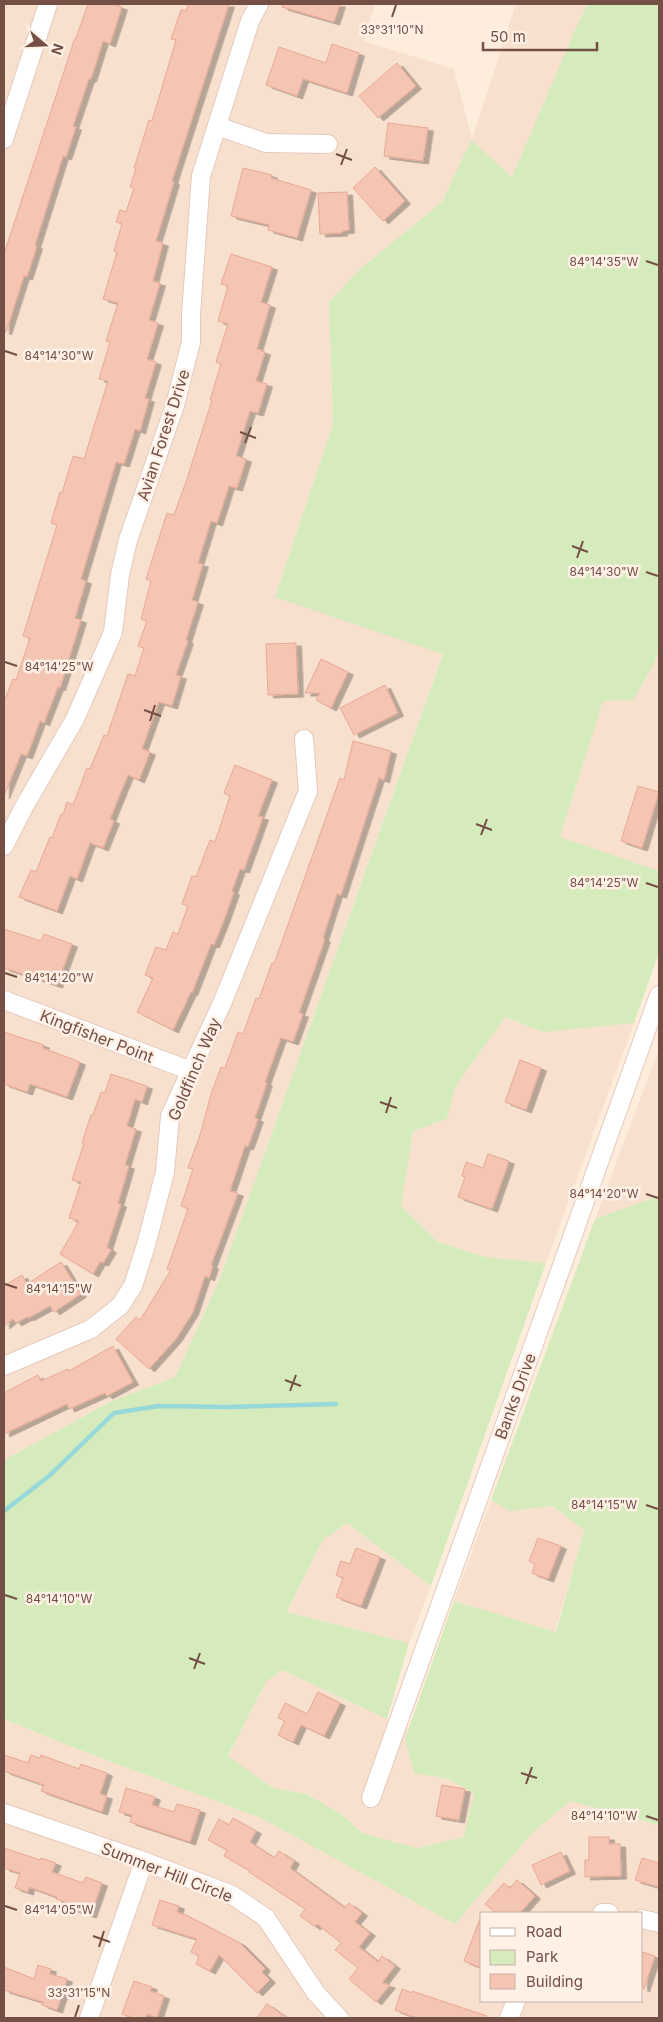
<svg xmlns="http://www.w3.org/2000/svg" width="663" height="2022" font-family="Inter,sans-serif">
  <style>
    .residential { fill: #f8e0ce; fill-rule: evenodd }
    .green { fill: #d5ebbc }
    .lines { fill: none; stroke-linecap: round; stroke-linejoin: round }
    .stream { stroke: #97d8da; stroke-width: 4.5 }
    .building { fill: #f5c5b3; stroke: #e8a893; filter: url(#shadow) }
    .minor-casing { stroke: #e4c9bc; stroke-width: 20 }
    .minor { stroke: #fff; stroke-width: 18 }
    .ticks { fill: none; stroke: #744f45; stroke-width: 2 }
    .labels { text-anchor: middle; stroke-width: 5; stroke-linejoin: round; paint-order: stroke }
    .street-label { font-size: 16px; fill: #744f45; stroke: #fff1e5 }
    .ticks-label { font-size: 12px; text-anchor: middle; fill: #744f45; stroke: #fff1e5; stroke-width: 5; stroke-linejoin: round; paint-order: stroke }
  </style>
  <defs>
    <filter id="shadow"><feDropShadow dx="5.5" dy="3" stdDeviation="0" flood-color="#0004"/></filter>
  </defs>
  <rect width="100%" height="100%" fill="#feeddd"/>
  <!-- residential -->
  <path class="residential" d="M4,4h371l-11,37 90,28 18,70 44,-135h71l-11,24 -64,150 -41,-37 -29,61 -82,67 -31,33 4,122 -58,172 168,57 -224,628 -44,96 -65,25 -106,58z
    M659,648v223l-99,-34 43,-136 52,-39z
    M505,1017l39,15 90,-9 -88,240 -61,-6 -47,-15 -37,-36 12,-75 34,-12 8,-32z
    M659,1049v147l-64,23z
    M491,1500l19,11 42,-5 32,24 -29,102 -101,-31z
    M347,1523l84,63 -22,57 -122,-30 36,-73z
    M282,1670l127,59 -4,10 9,34 34,6 27,14 -11,44 -48,11 -54,-15 -18,-17 -37,-22 -34,-6 -45,-31 38,-75z
    M4,1719l76,31 181,68 194,106 78,-92 38,-31 88,24v193h-655zM482,1913h160v88h-160z"/>
  <!-- green -->
  <path class="green" d="M587,4h72v644l-4,14 -22,38 -30,1 -43,136 99,34v82l-25,70 -90,9 -39,-15 -50,70 -8,32 -34,12 -12,75 37,36 47,15 61,6 -115,323 -84,-63 -24,17 -36,72 122,31 -22,76 -105,-49 -16,12 -38,74 45,32 34,6 37,22 18,17 54,15 48,-11 10,-44 -26,-14 -34,-6 -9,-34 49,-138 102,31 28,-102 -32,-24 -42,5 -19,-11 104,-281 64,-23v629l-88,-24 -38,31 -78,92 -194,-106 -181,-68 -76,-31v-259l106,-58 65,-25 44,-96 224,-627 -168,-57 58,-173 -4,-122 31,-33 82,-67 29,-62 41,37 64,-149z"/>
  <g class="lines">
    <!-- stream -->
    <path class="stream" d="M4,1511l45,-35 65,-63 45,-7 69,1 108,-3"/>
  </g>
  <!-- building -->
  <path class="building" d="M88,4h24l10,3 -12,37 -7,-3 -12,38h-2l-16,47 3,1 -10,30 -3,-1 -28,89 2,1 -10,31 -3,-1 -18,56 -2,-1v-77l71,-216h1z
    M188,4h41l-57,177 2,1 -18,59 7,2 -10,38 7,2 -11,37 9,3 -11,36 9,3 -11,36 4,1 -9,32 -5,-2 -11,35 -8,-2 -35,117 5,2 -11,37 6,2 -21,68 -2,-1 -14,36 -4,-2 -13,35 -6,-2 -17,42v-94l9,-23 3,1 14,-42 -7,-2 34,-111 -6,-2 9,-31 2,1 11,-37 11,3 24,-78 -9,-2 11,-37 -4,-1 12,-38 -15,-4 14,-47 -3,-1 8,-27 -6,-2 4,-12 6,2 8,-24 -4,-1 6,-19h-2l15,-48 3,1 24,-81 -5,-1 10,-29 5,1z
    M283,4h57l-6,18 -52,-15z
    M332,44l27,9 -12,40 -44,-14 -6,17 -31,-11 13,-38 47,16z
    M397,63l19,23 -38,32 -19,-22z
    M388,123l40,5 -5,33 -39,-5z
    M375,167l30,34 -22,20 -30,-33z
    M243,168l29,7 -1,3 40,12 -14,48 -29,-8 1,-5 -38,-9z
    M347,192l2,38 -7,1v2l-22,1 -2,-41z
    M231,254l41,13 -11,35 9,3 -13,44 8,3 -9,29 11,3 -9,29 -8,-2 -14,45 10,3 -9,29 -8,-2 -12,37 -6,-2 -13,42 5,1 -11,36 6,2 -12,38 2,1 -12,34 5,1 -9,30 -13,-4 -17,47 8,3 -11,28 -11,-5 -18,44 4,2 -11,27 -13,-5 -13,36 -7,-3 -13,35 -38,-14 12,-27 5,2 14,-35 2,1 9,-24 2,1 4,-13 6,3 14,-37 3,1 14,-34 3,1 21,-62 7,2 9,-28 -6,-2 9,-25 -6,-2 10,-38 -5,-2 21,-66 7,2 13,-36 25,-79h-2l11,-36 -5,-2 12,-38 -10,-3 10,-35 -7,-2z
    M296,643l2,51 -30,1 -2,-51z
    M321,659l27,13 -17,36 -15,-8 4,-7h-15z
    M385,685l13,28 -44,22 -14,-27z
    M353,741l38,10 -7,29 -5,-2 -38,117 -4,-1 -14,44 2,1 -26,74 4,1 -10,28 -12,-4 -16,44 2,1 -12,35 3,1 -10,28 -3,-1 -15,45 8,2 -27,72 2,1 -4,12 -4,-2 -12,36 -17,27 -27,30 -33,-30 20,-22 4,3 31,-50 -4,-1 21,-60 -7,-3 12,-37 -5,-1 13,-36 10,-38 10,-27 4,1 13,-36 5,2 13,-36 3,1 13,-36 2,1 66,-186 4,2z
    M235,765l37,15 -14,36 5,1 -6,17 -13,36 -4,-1 -8,22 2,1 -10,28 -10,25 -3,-1 -19,49 -1,-1 -18,38 -36,-18 16,-34 -8,-3 11,-28 10,3 7,-18 5,2 10,-28 -6,-2 10,-28 4,1 14,-37 5,2 15,-46 -6,-3z
    M638,786l21,6 -17,56 -21,-7z
    M4,929l37,12 3,-7 28,10 -15,41 -53,-17z
    M4,1032l40,13 -1,3 37,14 -13,35 -37,-13 -3,8 -23,-8z
    M520,1060l21,8 -15,42 -21,-8z
    M111,1074l36,12 -5,16 -7,-3 -8,27 9,3 -11,36 4,1 -11,37 3,1 -14,43 4,3 -8,13 -3,-1 -7,12 -33,-20 19,-33 -10,-3 12,-36 -9,-2 12,-37h-2l9,-28h2l8,-23 4,1z
    M488,1154l21,7 -17,48 -34,-12 7,-20 -3,-1 4,-14 17,6z
    M61,1262l20,32 -27,18 -4,-6 -22,12 -1,-1 -11,6 -3,-4 -9,7v-40l18,-11 5,9z
    M113,1346l20,36 -26,14 -2,-3 -36,16 -2,-5 -63,30v-41l34,-18 3,6 27,-12 1,2z
    M538,1538l23,8 -13,33 -16,-6 3,-9 -6,-3z
    M356,1548l24,9 -19,49 -25,-9 7,-19 -7,-3 5,-14 9,3z
    M318,1692l22,11 -16,33 -23,-11 -8,17 -15,-7 7,-14 -7,-3 7,-15 22,11z
    M4,1755l24,8 3,-8 9,3 1,-3 38,14 2,-5 26,9 -7,21 7,2 -5,16 -61,-21 3,-6 -40,-14z
    M442,1785l23,4 -6,31 -23,-4z
    M126,1788l29,9 -3,8 22,7 3,-8 23,6 -10,32 -60,-20 2,-7 -13,-3z
    M233,1818l23,13 -6,11 24,16 5,-7 15,10 -4,7 55,40 4,-5 13,10 -7,9 15,11 -11,14 19,15 4,-6 13,10 -13,17 8,2 -14,17 -27,-23 9,-11 -23,-18 6,-7 -24,-19 -2,3 -15,-11 5,-7 -56,-37 1,-1 -26,-15 3,-6 -19,-10 11,-21 10,6z
    M589,1837h20v7h11l1,32 -36,1v-17h4z
    M4,1848l36,12 1,-2 15,5 -4,9 31,11 3,-6 16,6 -11,32 -27,-9 1,-4 -9,-3 1,-2 -28,-10 -1,5 -13,-4 5,-15 -16,-5z
    M561,1852l9,19 -29,14 -9,-20z
    M642,1858l17,5v24l-24,-7z
    M517,1880l18,16 -15,17h-24l-11,-9 19,-21 6,5z
    M160,1900l19,6 -2,6 11,4 52,27 25,25 -3,4 8,8 -13,13 -38,-38 -9,16 -14,-7 3,-8 -8,-4 6,-13 -45,-14z
    M481,1916h1v52l-18,-7z
    M642,1952l13,4 -11,33 -2,-1z
    M38,1965l13,4 -1,5 17,5 -10,31 -15,-5 1,-3 -39,-12v-23l30,12z
    M134,1981l18,6 -2,4 14,5 -7,22 -10,-4 -1,4h-13l-11,-4z
    M402,1989l10,4v-2l75,25 -1,2h-69l-22,-8z
    M267,2004l20,14h-30z"/>
  <g class="lines">
    <defs>
      <path id="minor" d="M217,126l49,17 62,1
        M4,139l44,-135
        M4,846l21,-41 50,-86 38,-87 7,-57 8,-35 47,-135 16,-63v-27l10,-139 49,-155 9,-17
        M4,1000l187,71
        M4,1366l87,-37 29,-23 13,-20 13,-41 19,-73 5,-56 53,-115 85,-210 -4,-52
        M371,1798l288,-803
        M4,1813l134,46 94,36 34,23 50,75 23,25
        M602,1913h7
        M642,1919l17,4
        M89,2018l55,-157
        M509,2018l7,-17"/>
    </defs>
    <!-- minor casing -->
    <use href="#minor" class="minor-casing"/>
    <!-- minor -->
    <use href="#minor" class="minor"/>
  </g>
  <!-- ticks -->
  <path class="ticks" d="M392,17l4,-12M336,154l16,6M341,165l6,-16M646,261l12,4M5,351l12,4M240,432l16,6M245,443l6,-16M572,546l16,6M577,558l6,-17M646,572l12,4M5,662l12,4M144,710l17,6M150,721l5,-16M476,824l16,6M481,835l6,-16M646,883l12,4M5,973l12,4M380,1102l17,6M386,1113l5,-16M646,1194l12,4M5,1284l12,4M285,1380l16,6M290,1391l6,-16M646,1505l12,4M5,1595l12,4M189,1658l16,6M194,1669l6,-16M521,1773l16,5M526,1784l6,-17M646,1816l12,4M5,1906l12,4M93,1936l17,6M99,1947l5,-16M75,2017l4,-12"/>
  <g class="labels">
    <!-- street labels -->
    <g class="street-label">
      <text transform="translate(163 435) rotate(-72)" y="6">Avian Forest Drive</text>
      <text transform="translate(97 1036) rotate(21)" y="6">Kingfisher Point</text>
      <text transform="translate(194 1069) rotate(-67)" y="6">Goldfinch Way</text>
      <text transform="translate(515 1396) rotate(-70)" y="6">Banks Drive</text>
      <text transform="translate(167 1872) rotate(21)" y="6">Summer Hill Circle</text>
    </g>
  </g>
  <g class="ticks-label">
    <text x="392" y="34">33°31'10"N</text>
    <text x="604" y="266">84°14'35"W</text>
    <text x="59" y="360">84°14'30"W</text>
    <text x="604" y="576">84°14'30"W</text>
    <text x="59" y="671">84°14'25"W</text>
    <text x="604" y="887">84°14'25"W</text>
    <text x="59" y="982">84°14'20"W</text>
    <text x="604" y="1198">84°14'20"W</text>
    <text x="59" y="1293">84°14'15"W</text>
    <text x="604" y="1509">84°14'15"W</text>
    <text x="59" y="1603">84°14'10"W</text>
    <text x="604" y="1820">84°14'10"W</text>
    <text x="59" y="1914">84°14'05"W</text>
    <text x="79" y="1997">33°31'15"N</text>
  </g>
  <!-- border -->
  <rect width="663" height="2022" fill="none" stroke="#744f45" stroke-width="10"/>
  <!-- legend -->
  <rect x="480" y="1912" width="162" height="90" fill="#fff1e5" stroke="#c7b0a5"/>
  <rect x="490" y="1928" width="25" height="8" fill="#ffffff" stroke="#c7b0a5"/>
  <text x="526" y="1937" font-size="15" fill="#744f45">Road</text>
  <rect x="490" y="1950" width="25" height="15" fill="#d5ebbc" stroke="#c7b0a5"/>
  <text x="526" y="1962" font-size="15" fill="#744f45">Park</text>
  <rect x="490" y="1974" width="25" height="15" fill="#f5c5b3" stroke="#c7b0a5"/>
  <text x="526" y="1987" font-size="15" fill="#744f45">Building</text>
  <!-- north arrow -->
  <g transform="translate(45 45) rotate(109)" stroke="#fff1e5" stroke-width="4" paint-order="stroke">
  <path d="M0-4L9 19L0 12L-9 19Z" fill="#744f45"/>
  <text y="-8" font-size="14" font-weight="bold" text-anchor="middle" fill="#744f45">N</text>
  </g>
  <!-- scale -->
  <path d="M483 42v8h114v-8" fill="none" stroke="#744f45" stroke-width="2.5"/>
  <text x="490" y="42" font-size="15" fill="#744f45" stroke="#fff1e5" stroke-width="4" paint-order="stroke">50 m</text>
</svg>
